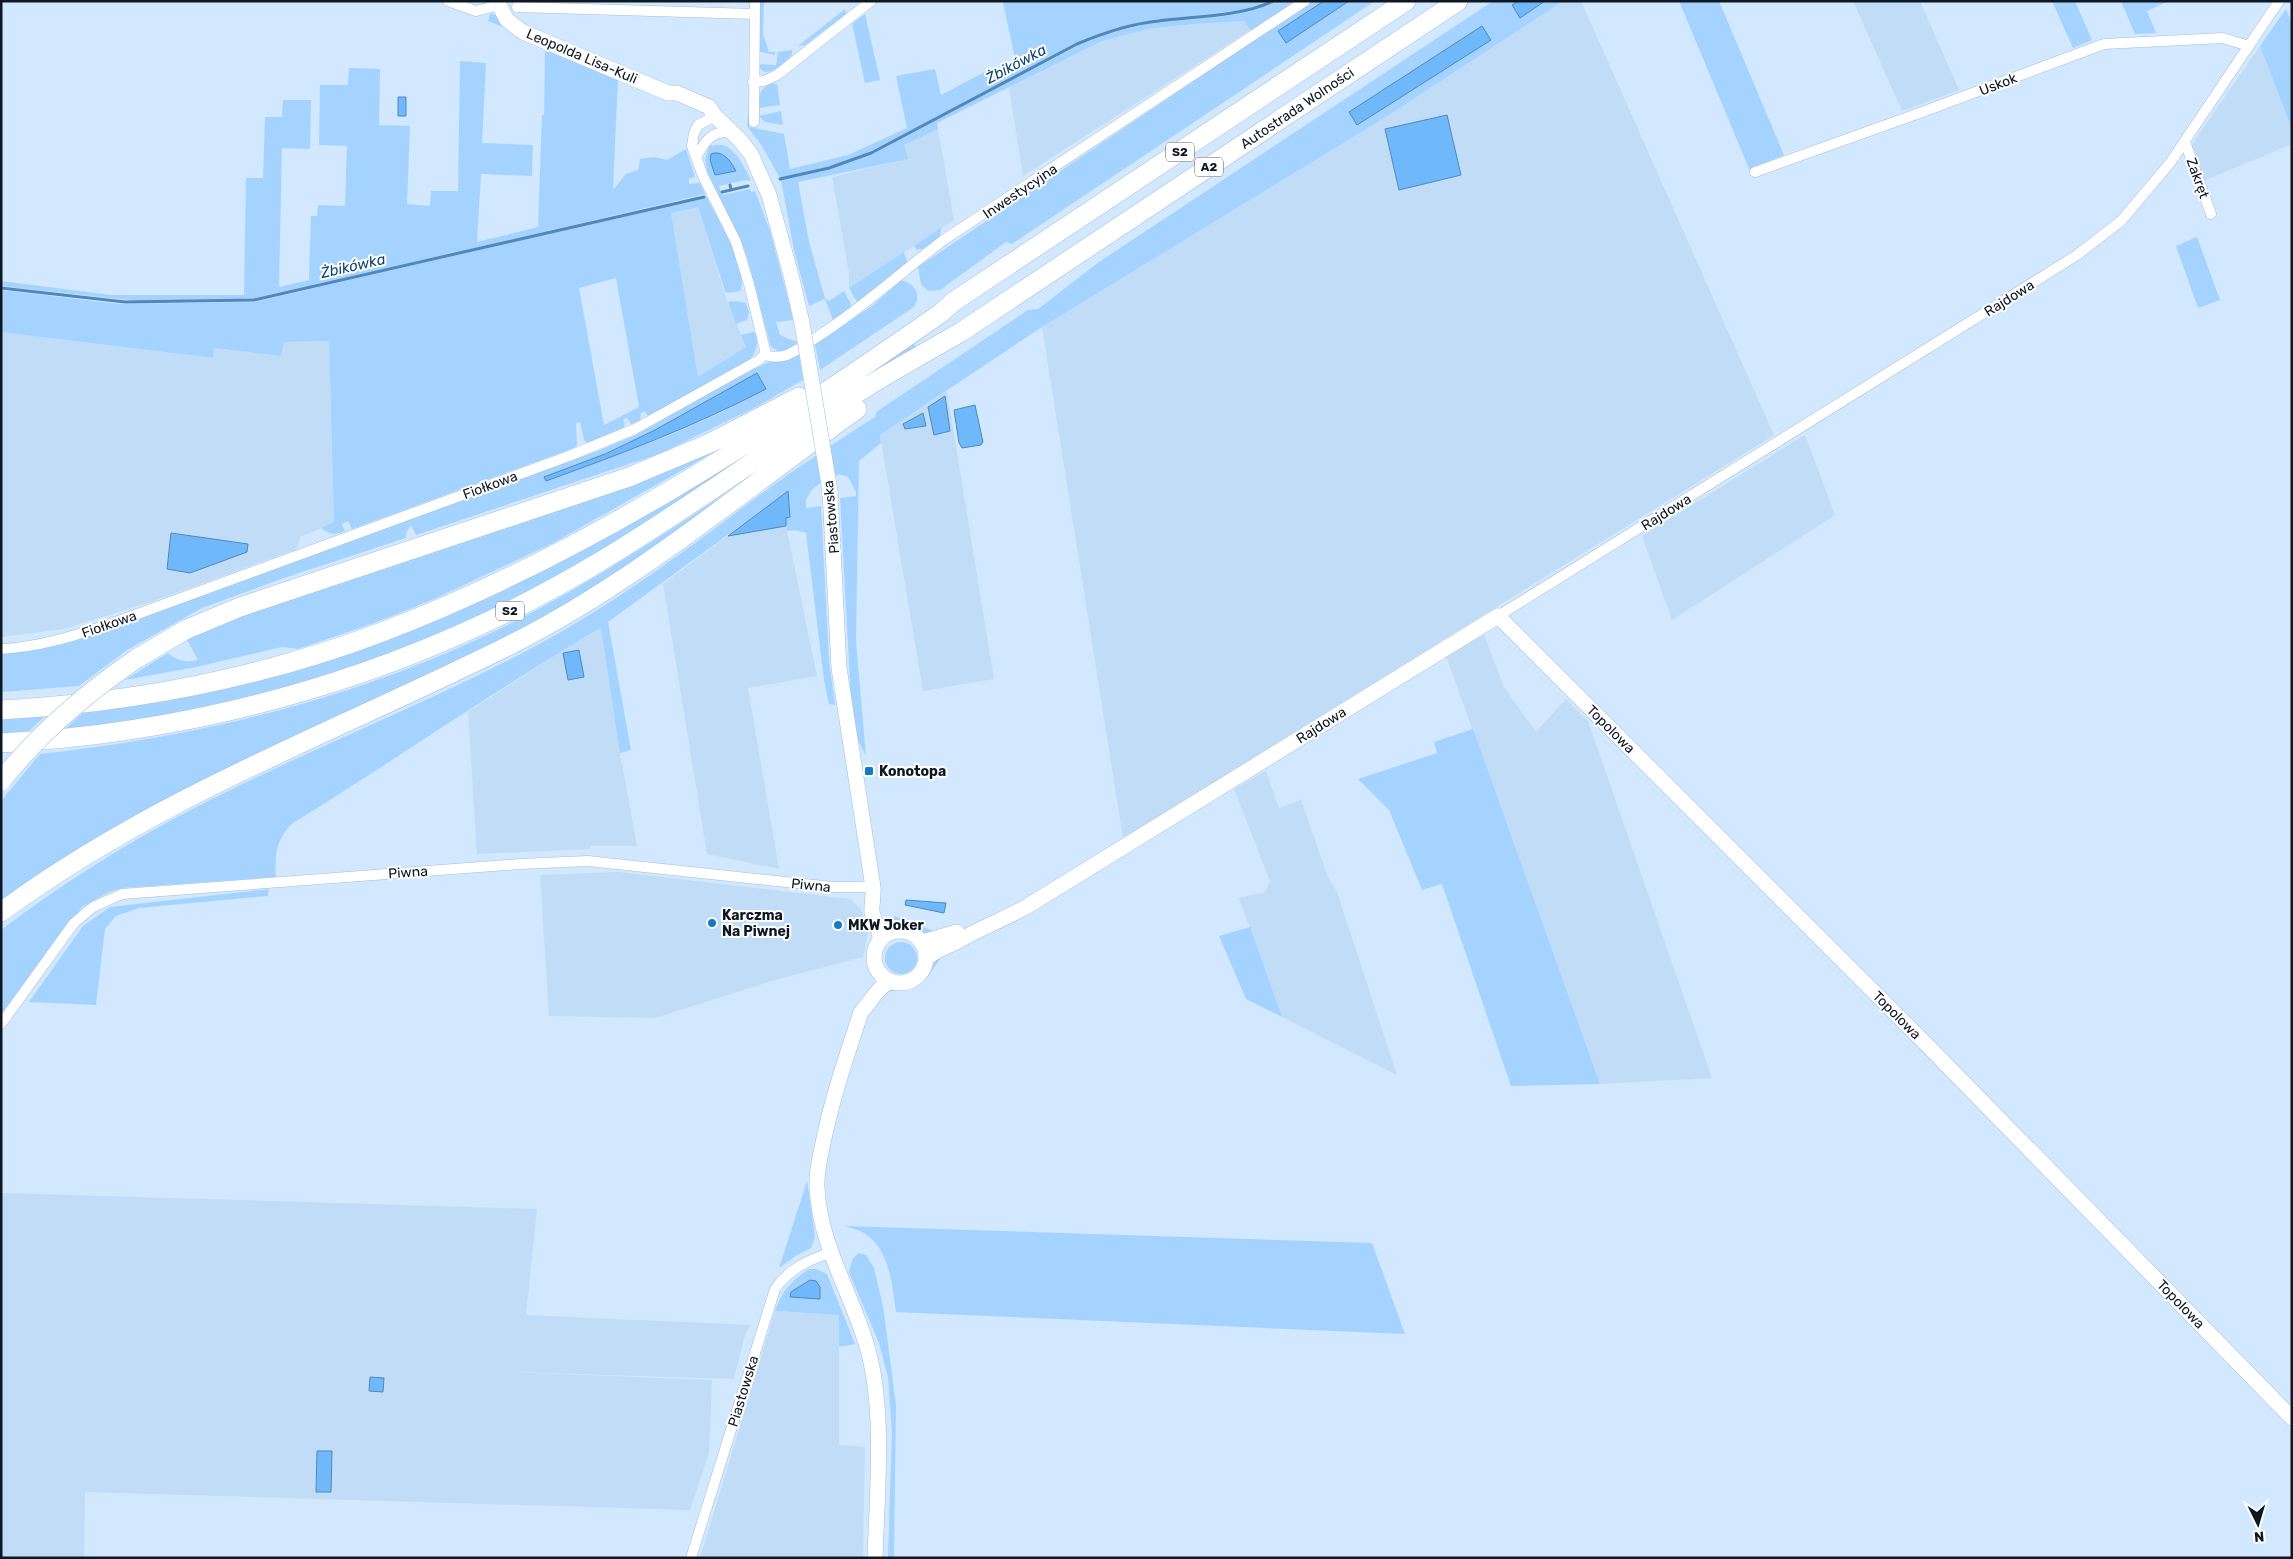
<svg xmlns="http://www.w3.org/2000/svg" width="2293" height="1559" font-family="Rubik,sans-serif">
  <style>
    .built { fill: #c0dcf6 }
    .green { fill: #a5d3ff; fill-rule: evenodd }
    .water { fill: #6fb8fa; stroke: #5288b9 }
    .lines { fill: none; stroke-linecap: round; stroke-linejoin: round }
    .stream { stroke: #5288b9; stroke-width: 3 }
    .street-casing { stroke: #a3bfd9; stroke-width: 11 }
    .secondary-casing { stroke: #a3bfd9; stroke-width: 16 }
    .highway-casing { stroke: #a3bfd9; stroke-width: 20 }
    .street { stroke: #fff; stroke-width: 10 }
    .secondary { stroke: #fff; stroke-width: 15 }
    .highway { stroke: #fff; stroke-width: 19 }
    .secondary-bridge-casing { stroke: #a3bfd9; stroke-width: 16; stroke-linecap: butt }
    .highway-bridge-casing { stroke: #a3bfd9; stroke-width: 20; stroke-linecap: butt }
    .secondary-bridge { stroke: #fff; stroke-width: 15 }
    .highway-bridge { stroke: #fff; stroke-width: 19 }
    .poi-dot { fill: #117bc5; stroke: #fff; stroke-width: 2 }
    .labels { text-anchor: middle; stroke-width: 4; stroke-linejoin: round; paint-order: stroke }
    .shield { fill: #fff; stroke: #565d64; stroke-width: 1 }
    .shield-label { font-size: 12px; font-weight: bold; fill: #0e1822 }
    .street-label { font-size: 14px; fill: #0e1822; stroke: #fff }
    .poi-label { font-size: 14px; font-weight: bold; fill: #0e1822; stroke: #fff; text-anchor: start }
    .water-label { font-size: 15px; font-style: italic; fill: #104670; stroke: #fff }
  </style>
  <rect width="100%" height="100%" fill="#d1e8fe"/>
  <!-- built -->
  <path class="built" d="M1563,1h18l193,434 -651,403 -81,-511 344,-210z
    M1853,1h67l39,89 -57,21z
    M1244,21l6,9 -227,146 -14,-89 93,-46 45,-12 47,-5z
    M2260,46l32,83v15l-89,37 -12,-35z
    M938,129l16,91 -105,68v-15l-17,-96 75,-18 -3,-14z
    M698,207l30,97 18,43 -48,31 -27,-165z
    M1,332l211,26 2,-10 67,8 3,-14 45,-1 5,182 -34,14 -3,12 -144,52 -89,28 -63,8z
    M947,391l47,288 -71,12 -43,-256z
    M1805,435l30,80 -163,105 -30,-84z
    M786,526l31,150 -69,12 31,181 -72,-15 -44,-270 65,-48z
    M602,628l18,125 17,93h-46v3l-114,5 -9,-142 91,-59z
    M1484,635l20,52 32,45 30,-33 22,22 124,357 -112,6 -154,-428z
    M1266,771l13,37 22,-8 27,77 9,15 60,183 -115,-58 -43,-119 26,-6 5,-11 -36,-92z
    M619,872l231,27 11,10 7,24 -5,24 -85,22 -123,39 -106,-2 -9,-141z
    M1,1193l536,16 -11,106 224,10 -6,13 -10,41 -250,-8 228,9 -3,73 -19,57 -605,-18 -1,66h-83z
    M775,1311l64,4v130l26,2 -2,111h-163z"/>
  <!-- green -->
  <path class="green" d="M759,1h5l-1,33 6,18h6v3l-17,-4z
    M1005,1h264l-19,8 -112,14 -40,11 -231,119 -32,12 -55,13 -18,-32 -15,-20 2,-19v20l35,7 6,35 58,-14 59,-27 -11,-52 39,-7 6,26 53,-28 2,11 21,-11 -14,-64z
    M1275,1h20l-44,30 -7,-10 -50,3 -47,5 -45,12 -165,82 1,6 -34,16 4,14 -110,23 11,60 16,56 4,3 15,-10 7,13 -1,4 -17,12 -8,-21 -16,7 -15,-56 -13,-70 47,-11 48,-18 207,-108c29,-11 56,-19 86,-23 35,-4 76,-1 106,-19z
    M1313,1h11l-46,30 7,11 64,-41h26l-363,243 -6,-2 -66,48 -12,1 -7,-7 -3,-17z
    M1493,1h25l-6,4 8,12 25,-16h18l-177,116 -344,210 -162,108 1,8 -22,18 -3,180 10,115 -8,-16 -7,-40 -11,-202 16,-2v-4l-8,-15 -9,-3c-15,8 -35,14 -33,34l15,-2 8,155 6,44 -6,-1 -5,-24 -18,-147 -10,-3 -9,1 -1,-13 4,-7 -2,-20 -180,131 23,128 -11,3 -19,-125c-105,61 -204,131 -308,195 -16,14 -19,32 -17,54l-153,11 -14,4 -27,15 -81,111v-88c60,-45 123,-86 190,-120 114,-60 236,-105 350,-167 78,-42 149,-96 220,-149 37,-27 75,-52 114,-77l1,-5 12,-8 140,-94 10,-1 61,-47z
    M1679,1h40l65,154 -34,16z
    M2052,1h23l17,39 -19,8z
    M2121,1h48l-22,10 9,22 -21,1z
    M845,9l1,5 -41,31 -7,1z
    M2286,9l6,15v105l-32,-83z
    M490,14c8,0 13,6 13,13l-15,-6z
    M865,14l15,66 -15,3 -13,-59z
    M545,49l73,29 -5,112 13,-16 12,-4 2,-11 15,-2 12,3 19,-11 9,28 -6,2v5l11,-1 5,11 -443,104 -19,2 -106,1 -136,-15v-5l110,14h133l2,-117h17l2,-61h17l1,-17h28l-1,49 -28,-1 -3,139 30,-7 2,-64h6l1,-11 27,1 2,-60 -28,-1 1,-60h28l1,-17 31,1 -1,56 31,1 -3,78 23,2 1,-15h27l2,-130 26,2 -4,80 51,2 -1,31 -51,-2 -4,68 61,-15 4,-112h2z
    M792,50v5c-8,8 -28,28 -34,9l18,1 2,-13z
    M771,83l6,1 3,21 -21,3c-1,-13 0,-18 12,-25z
    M781,111l2,14 -18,-3 -6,-6z
    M710,144l2,2c20,-8 33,21 39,35l-5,-1 -27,6 3,9 28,-6 1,3 4,-1 15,40 21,79 2,10 -17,2 4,13 11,5 5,1 1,2 -10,7 -7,2 -9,-5 -25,-94 -39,-82 -2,-12z
    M707,197c4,12 12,20 17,31 7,14 23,50 16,63l-13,2 -2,-2 -27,-84 -27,6 27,164 48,-30 -5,-12 12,-3 3,2c2,10 1,18 -7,26l-99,55h-3l-2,-4 -4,2 -1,7 -9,4 -4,-6 -4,1 2,5 -2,5 -36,14 -3,-4 -4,-17 -4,1 1,22 -3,3 -222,81 -4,-8 -6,3 3,7c-10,4 -15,4 -24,-3l13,-6 -5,-181 -45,1 -3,14 -67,-8 -1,10 -212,-26v-42l119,14 134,-2zM616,278l23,129 -35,18 -25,-137z
    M941,228c1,12 -13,20 -24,22l-3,-4z
    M2197,237l23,63 -22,8 -22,-62z
    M904,252l3,10 -50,40 -8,-14z
    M901,280c14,4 21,14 13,27l-94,63 -5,-26 57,-38z
    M736,301l10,2 3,9 -2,8 -11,4 -8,-22z
    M913,343l3,4 -202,135 -168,103 -143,66 -156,51 -186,31 25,-23 368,-101z
    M799,356l4,24 -47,27 -97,47 -243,81 -5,-10 -5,8v5l-125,41 -79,29 -75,42 -48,36 -78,6v-38l45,-6 36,-10 518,-188 38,-16 101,-58 28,-13zM757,373l9,16 -48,25 -53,23 -120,44 110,-51z
    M723,444l2,2 -172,97 -119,56 -57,23 -79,27 -16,-2 -86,20 -71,13 43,-27c9,8 19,10 30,7l-13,-24z
    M722,496l2,2 -72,52 -93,60 -558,294v-103l39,-47c170,-18 339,-61 491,-141 66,-35 129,-76 191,-117z
    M48,713l-24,23 -23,1v-21z
    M1473,729l127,355 -89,2 -69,-202 -20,6 -33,-80 -31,-31 79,-26 -3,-11z
    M269,889l-1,7 -129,12 -23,8 -11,13 -9,76 -67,-3 54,-76 27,-19z
    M895,916l36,14 4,2c-15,3 -32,-4 -44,-13z
    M1250,927l32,90 -36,-18 -27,-63z
    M885 958a16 16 0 1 1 32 0a16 16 0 1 1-32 0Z
    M942,956l-15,22 -11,9 -29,5 2,-3c16,-2 31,-1 40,-18 4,-7 5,-11 13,-15z
    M807,1181l8,56 -4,11 -14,7 -18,13z
    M845,1226l527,17 33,91 -509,-22c-4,-27 -6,-63 -32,-79 -5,-3 -13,-5 -19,-7z
    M859,1253l7,2 8,13 9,38 13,99 -2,153h-6l4,-125 -4,-56 -9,-34 -30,-71 4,-14z
    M809,1269h7l11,5 28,70 -16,3v-32l-64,-4c7,-20 16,-30 34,-42z"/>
  <!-- water -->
  <path class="water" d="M1324,1h25l-63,42 -8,-12z
    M1518,1h27l-25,17 -8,-13z
    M1482,26l9,14 -134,85 -8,-13z
    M398,97h8v19h-8z
    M1447,115l14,60 -62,15 -14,-61z
    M714,153c11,-1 17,9 22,18l-21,4 -5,-15 1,-6z
    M757,373l9,16c-73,38 -143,64 -220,92l-2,-4 61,-23 50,-24z
    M945,396l5,35 -16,4 -6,-28z
    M975,405l8,37 -2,3 -19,3 -3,-5 -5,-33z
    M923,413l3,13 -21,3 -2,-5z
    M788,491l2,26 -4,1v8l-58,10z
    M171,533l77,11 -1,8 -57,21 -23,-4z
    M579,650l5,27 -16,3 -5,-27z
    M906,900l40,3 -2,10 -39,-8z
    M810,1280l6,1 4,6v12l-30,-2 1,-5z
    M370,1377l14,1 -1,14 -14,-1z
    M317,1451h15l-1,41h-15z"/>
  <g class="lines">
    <!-- stream -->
    <path class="stream" d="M780,179l49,-11 42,-15 206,-109c26,-11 53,-20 81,-23 36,-5 83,-4 115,-20
      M730,185l1,5
      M722,192l26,-6
      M1,288l124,14 129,-2 450,-103"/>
    <defs>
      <path id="street" d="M448,1l28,10 23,-6
        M517,7l237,7
        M753,82l11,-1 13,-6 94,-74
        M754,122l1,-121
        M2185,142l26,72
        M697,156c8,-15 16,-27 35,-23
        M1755,172l170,-61 179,-67 119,-6 26,8
        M764,355c8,2 15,3 23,0 14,-6 27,-16 39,-24 42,-28 79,-62 119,-92l360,-238
        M1498,616l579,-361 44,-34 49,-58 109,-162
        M1,649c40,-2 75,-14 112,-26l456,-167 66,-27 124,-69 5,-5 1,-5 -16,-66 -13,-42 -33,-66 -11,-30 2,-13 4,-8 17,-9
        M1,1024l73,-101 19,-16 29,-13 398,-30 68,-3 245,26h40
        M691,1558l84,-269c14,-20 33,-29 55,-36"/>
      <path id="secondary" d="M497,1l10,19 16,12 145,61h9l32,14 6,9 24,23 12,15 18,41 22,80 11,48
        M830,491l9,177 34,219c1,9 -2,20 -1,25 2,11 9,18 8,29
        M874 957a26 26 0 1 1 52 0a26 26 0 1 1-52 0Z
        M921,941h5l31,-9
        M926,959c10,-10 22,-12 34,-19 21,-12 44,-21 66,-33l472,-291 428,428 366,374
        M875,1558c2,-65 10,-146 -7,-208 -15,-55 -48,-103 -51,-162 -1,-15 3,-31 6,-45 9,-45 24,-88 38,-131 11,-11 15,-24 30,-31"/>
      <path id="highway" d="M136,659l49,-29 55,-23 389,-130 81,-34 89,-46
        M1,710c129,-7 260,-32 381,-78 202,-77 383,-196 559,-319l12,-11 453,-301
        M1,743c212,-11 419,-73 600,-182 95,-57 183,-123 277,-181 27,-16 55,-32 83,-48l497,-331
        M1,912c159,-117 335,-180 509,-267 124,-62 235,-156 347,-236"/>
    </defs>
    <!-- street casing -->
    <use href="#street" class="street-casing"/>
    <!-- secondary casing -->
    <use href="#secondary" class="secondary-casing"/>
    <!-- highway casing -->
    <use href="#highway" class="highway-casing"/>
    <!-- street -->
    <use href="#street" class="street"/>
    <!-- secondary -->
    <use href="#secondary" class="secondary"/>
    <!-- highway -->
    <use href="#highway" class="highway"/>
    <defs>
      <path id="secondary-bridge" d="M802,323l28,168"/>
      <path id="highway-bridge" d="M1,781c39,-49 84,-87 135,-122"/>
    </defs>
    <!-- secondary-bridge casing -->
    <use href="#secondary-bridge" class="secondary-bridge-casing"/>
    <!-- highway-bridge casing -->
    <use href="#highway-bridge" class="highway-bridge-casing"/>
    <!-- secondary-bridge -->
    <use href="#secondary-bridge" class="secondary-bridge"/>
    <!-- highway-bridge -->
    <use href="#highway-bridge" class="highway-bridge"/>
  </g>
  <!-- markers -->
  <g class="poi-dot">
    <rect x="864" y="766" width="10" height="10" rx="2.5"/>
    <circle cx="712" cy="923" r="5"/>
    <circle cx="838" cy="925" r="5"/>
  </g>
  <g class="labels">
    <!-- shield labels -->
    <g class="shield">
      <rect x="1166" y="142.5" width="28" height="19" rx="4"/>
      <rect x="1195" y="157.5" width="28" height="19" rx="4"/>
      <rect x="496" y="601.5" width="28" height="19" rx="4"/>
    </g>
    <g class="shield-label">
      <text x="1180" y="156">S2</text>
      <text x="1209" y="171">A2</text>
      <text x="510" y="615">S2</text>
    </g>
    <!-- street labels -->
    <g class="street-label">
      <text transform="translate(582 56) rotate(23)" y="5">Leopolda Lisa-Kuli</text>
      <text transform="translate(1998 84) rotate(-21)" y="5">Uskok</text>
      <text transform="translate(1297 108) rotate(-34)" y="5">Autostrada Wolności</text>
      <text transform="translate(2198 178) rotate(70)" y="5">Zakręt</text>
      <text transform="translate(1020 191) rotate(-34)" y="5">Inwestycyjna</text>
      <text transform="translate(2009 298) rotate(-32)" y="5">Rajdowa</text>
      <text transform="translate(490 485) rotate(-20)" y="5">Fiołkowa</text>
      <text transform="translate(1666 512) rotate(-32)" y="5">Rajdowa</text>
      <text transform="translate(831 517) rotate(-95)" y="5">Piastowska</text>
      <text transform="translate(109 624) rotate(-19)" y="5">Fiołkowa</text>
      <text transform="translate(1321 725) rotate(-32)" y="5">Rajdowa</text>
      <text transform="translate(1611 729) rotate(45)" y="5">Topolowa</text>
      <text transform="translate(408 872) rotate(-4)" y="5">Piwna</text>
      <text transform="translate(811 885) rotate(6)" y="5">Piwna</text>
      <text transform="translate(1897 1015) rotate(45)" y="5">Topolowa</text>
      <text transform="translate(2181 1304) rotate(46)" y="5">Topolowa</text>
      <text transform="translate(743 1391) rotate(-73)" y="5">Piastowska</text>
    </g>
    <!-- poi labels -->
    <g class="poi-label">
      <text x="879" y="776">Konotopa</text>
      <text x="722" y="920">Karczma<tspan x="722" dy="16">Na Piwnej</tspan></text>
      <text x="848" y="930">MKW Joker</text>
    </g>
    <!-- water labels -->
    <g class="water-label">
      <text transform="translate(1016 64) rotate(-28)" y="5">Żbikówka</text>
      <text transform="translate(353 266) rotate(-13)" y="5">Żbikówka</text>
    </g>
  </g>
  <!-- border -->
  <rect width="2293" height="1559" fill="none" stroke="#0e1822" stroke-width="5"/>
  <!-- north arrow -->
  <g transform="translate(2258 1524) rotate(175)" stroke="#ffffff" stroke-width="4" paint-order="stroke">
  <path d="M0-4L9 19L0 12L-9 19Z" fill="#0e1822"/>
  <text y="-8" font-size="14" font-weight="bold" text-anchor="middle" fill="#0e1822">N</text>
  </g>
</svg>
